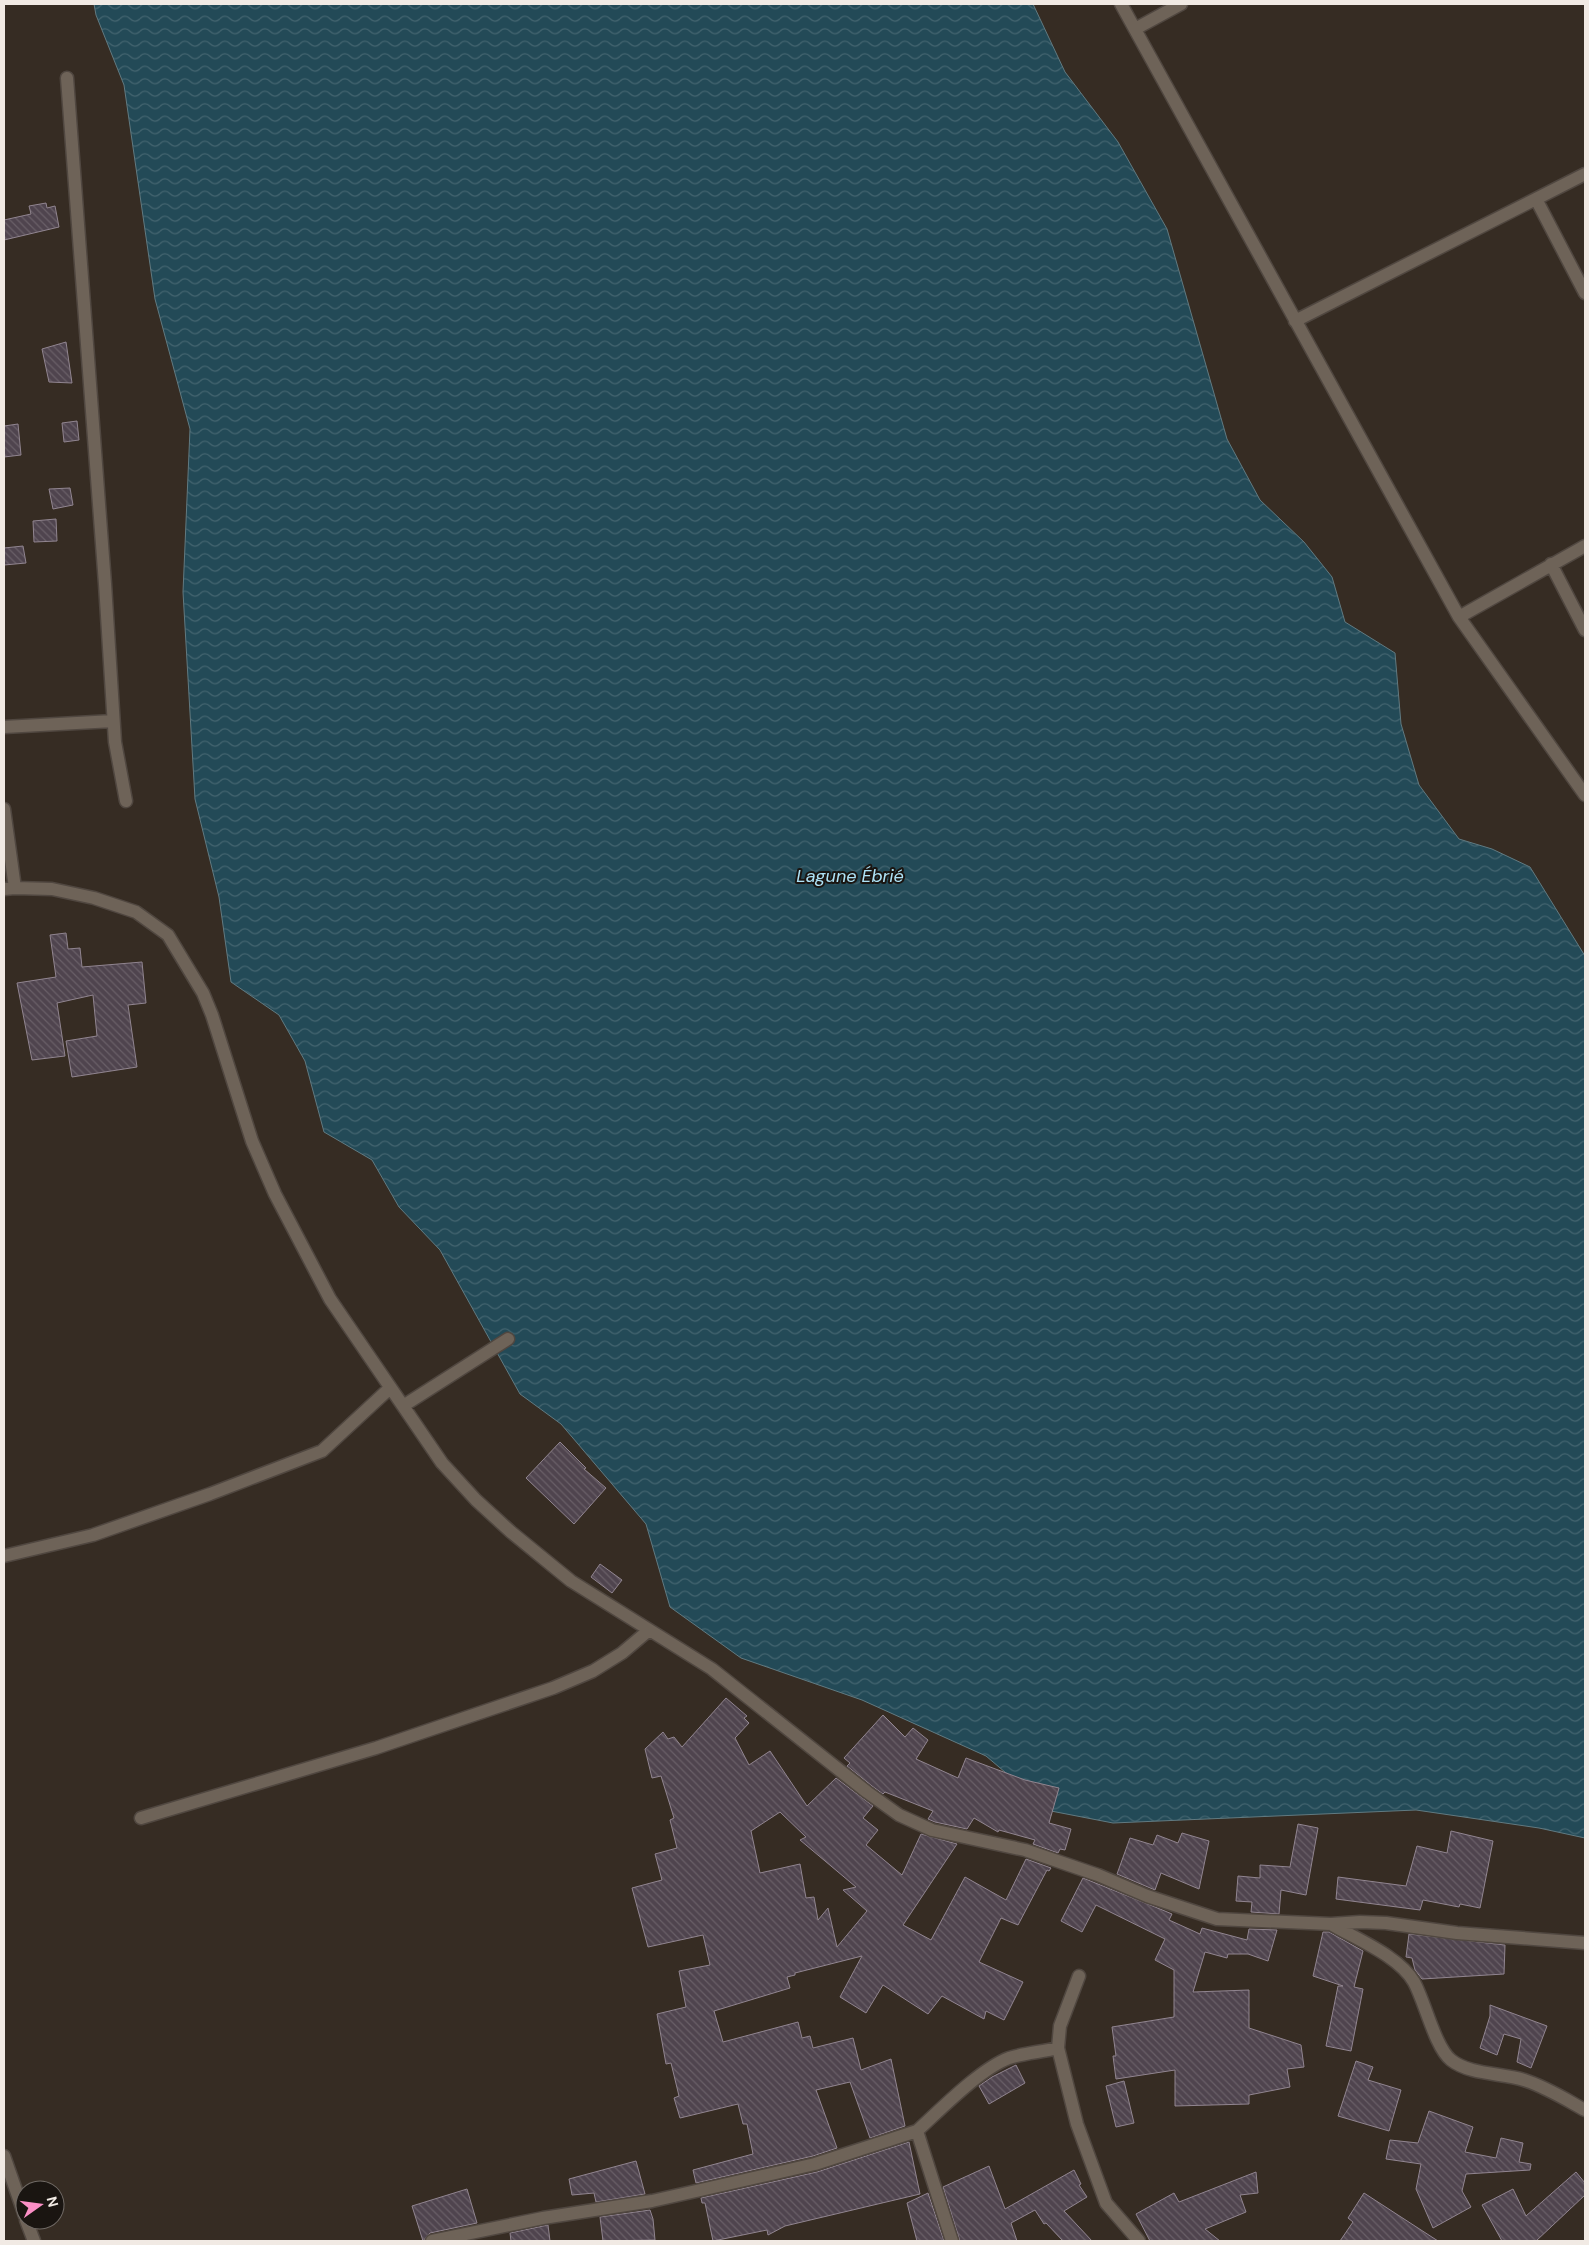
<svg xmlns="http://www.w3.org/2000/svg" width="1589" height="2245" font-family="'DM Sans',sans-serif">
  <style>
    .water { fill: url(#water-waves); stroke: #617a81 }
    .building { fill: url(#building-back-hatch); stroke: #918590; fill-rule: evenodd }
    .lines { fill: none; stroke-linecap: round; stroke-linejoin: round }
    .minor-casing { stroke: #504740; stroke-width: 15 }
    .minor { stroke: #6e6358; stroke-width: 12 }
    .labels { text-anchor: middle; stroke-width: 4; stroke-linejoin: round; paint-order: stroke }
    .water-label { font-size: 18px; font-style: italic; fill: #aee3f7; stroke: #1a1511 }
  </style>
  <defs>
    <pattern id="water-waves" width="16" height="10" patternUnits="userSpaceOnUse" patternTransform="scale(1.25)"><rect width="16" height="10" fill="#234a57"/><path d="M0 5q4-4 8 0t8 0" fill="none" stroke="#43646f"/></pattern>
    <pattern id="building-back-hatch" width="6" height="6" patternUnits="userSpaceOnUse" patternTransform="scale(1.25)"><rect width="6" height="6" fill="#4f444e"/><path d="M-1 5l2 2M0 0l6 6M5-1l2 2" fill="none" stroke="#695f67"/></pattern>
  </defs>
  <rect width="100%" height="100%" fill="#362c23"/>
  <!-- water -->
  <path class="water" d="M94,4h939l32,68 53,70 49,87 60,210 33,61 44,42 28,35 13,45 50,31 6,71 18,61 40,54 33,10 38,18 55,89v882l-46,-10 -123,-18 -303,13 -62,-12 -65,-55 -124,-56 -121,-42 -71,-51 -24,-83 -85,-100 -41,-30 -80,-144 -41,-43 -27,-47 -48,-28 -19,-71 -26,-46 -48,-33 -12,-85 -24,-98 -12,-207 7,-163 -35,-130 -31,-214 -28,-70z"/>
  <!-- building -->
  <path class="building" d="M46,203l1,5 8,-2 4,21 -55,13v-20l27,-6 -2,-8z
    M66,342l6,41 -23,-1 -7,-33z
    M77,421l2,19 -15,2 -2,-19z
    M18,424l3,31 -17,2v-31z
    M70,488l3,17 -20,4 -4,-20z
    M56,519l1,22 -23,1 -1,-21z
    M23,546l3,17 -22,2v-17z
    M66,933l2,16 12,-1 2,19 60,-5 4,41 -18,2 9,62 -65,10 -6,-36 31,-5 -4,-41 -36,8 8,53 -33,4 -15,-77 39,-6 -6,-42z
    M560,1442l26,26 -2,1 22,19 -32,36 -48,-46z
    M600,1564l22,16 -10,13 -21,-16z
    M726,1698l21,18 -3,2 5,5 -14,15 14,27 21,-14 37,55 29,-28 37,28 -10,12 15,12 -12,15 36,30 19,-41 36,10 -54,81 28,15 34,-63 41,23 20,-41 25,9 -2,3 -2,-1 -29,55 -17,-7 -22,44 44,20 -19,38 -18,-9 -2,8 -42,-23 -14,18 -45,-29 -17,28 -26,-16 22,-41 -67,17v2l-8,2 3,11 -76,23 9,31 75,-20 4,16 8,-2 3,12 40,-10 8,32 30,-11 14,67 -35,12 -20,-56 -34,8 21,58 -24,8 -117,27 -3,-13 60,-16 -6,-30h-4l-5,-20 -58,14 -6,-20 5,-2 -8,-33 -5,1 -9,-50 29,-7 -7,-36 31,-6 -7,-30 -55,12 -16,-59 30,-8 -7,-26 22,-6 -7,-28 4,-2 -13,-42 -9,2 -7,-29 18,-17 5,7 6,-2 8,10zM780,1812l26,25 -6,3 56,47 -13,3 24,21 -30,36 -9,-39 -10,12 -4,-23 -8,1 -6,-34 -40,9 -9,-42z
    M883,1715l22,22 8,-9 15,12 -12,19 42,19 8,-20 59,22 34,8 -10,35 22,6 -6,21 -5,-1 -2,4 -25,-9 2,-4 -36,-10 -1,2 -24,-14 -7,11 -32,-7 -7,-3 5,-8 -48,-19 -2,2 -11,-8 -25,-20 3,-3 -6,-5z
    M1298,1824l20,4 -12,67 -25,-5 -2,24 -28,-2 1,-10 -16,-1 2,-25 22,2v-13l30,2z
    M1451,1831l42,10 -13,67 -20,-4 -1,3 -36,-7 -3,10 -84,-11 2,-22 68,9 11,-40 30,7z
    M1182,1833l27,8 -10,48 -38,-16 -6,17 -38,-16 13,-36 23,7 4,-10 21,8z
    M1083,1878l77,31 12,5 -3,6 31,14 2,-6 45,12 2,-11 28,1 -9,31 -20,-7h-20l-1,4 -22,-6 -12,40 56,-2v38l52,17 3,22 -17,2 3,18 -41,8v9l-74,2v-36l-59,9 -3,-23h3l-4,-29 62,-10v-47l-19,-10 10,-21 -69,-34 -14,27 -21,-11z
    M1323,1932h6l34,19 -9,36 9,2 -12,62 -25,-5 12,-60h5l-30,-10z
    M1409,1934l96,11 -1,29 -82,5 -7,-9 -3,-12 -6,-1z
    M1490,2005l57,21 -16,42 -14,-6 4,-23 -17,-5 -7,21 -17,-7 10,-32z
    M1356,2061l17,6 -5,13 33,10 -12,41 -51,-15z
    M1016,2065l9,18 -36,21 -10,-18 13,-9z
    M1124,2081l10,42 -18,4 -10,-41z
    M1429,2111l44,16 -8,25 31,6 5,-20 22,5 -4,19 12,2 -1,6 -64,4 -4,17 9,16 -38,21 -17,-39 5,-25 -35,-5 4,-19 28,3z
    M909,2142l11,52 -135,32 -17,9 -1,-5 -54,11 -8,-38h-3l-1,-5 116,-26z
    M636,2161l9,33 -49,8 -2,-9 -22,2 -3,-16z
    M989,2166l16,43 69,-39 7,14 -2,1 8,12 -23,14 28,30h-29l-17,-18 -2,1 -9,-14 -24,13 6,18h-57l-17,-54z
    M1256,2172l2,21 -18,2 6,17 -41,17 15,12h-70l-14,-27 38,-21 5,9z
    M1576,2172l9,11v12l-49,46h-34l-20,-36 31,-16 13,27z
    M467,2189l10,34 -47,10 -7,8 -11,-35z
    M928,2193l16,48h-27l-10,-38z
    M1364,2193l74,48h-98l13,-19 -5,-4z
    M650,2210l3,9 2,21 -52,1 -3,-24z
    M548,2225l2,16h-39l-1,-8z"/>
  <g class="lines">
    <defs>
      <path id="minor" d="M1121,4l338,613 126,178
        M1135,29l46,-25
        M67,78l38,506 10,158 11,59
        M1536,199l49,94
        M1295,321l290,-147
        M1551,564l34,66
        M1459,617l126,-71
        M4,727l109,-6
        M4,809l11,79
        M4,889l11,-1 37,1 42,9 42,14 32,23 35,58 9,22 40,126 23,53 55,105 112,164 34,37 35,32 60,49 141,88 155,123 32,23 33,15 93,20 73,25 49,21 70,23 114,5 29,-2 26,1 71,10 128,10
        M403,1406l105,-67
        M4,1556l89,-21 117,-41 112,-43 68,-63
        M141,1818l235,-70 177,-60 40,-17 29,-18 26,-22
        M1331,1924c25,15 68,32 83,58 11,20 21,65 37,78 19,15 51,13 73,20 22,7 41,19 61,30
        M1079,1976l-19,50 -2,22 19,76 29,79 33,38
        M917,2131c23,-21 63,-62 92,-73 15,-5 33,-6 49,-10
        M4,2156l21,60
        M26,2220l8,21
        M432,2241l111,-23 109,-17 163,-37 102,-33 35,110"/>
    </defs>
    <!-- minor casing -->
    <use href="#minor" class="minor-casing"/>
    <!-- minor -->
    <use href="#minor" class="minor"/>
  </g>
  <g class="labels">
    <!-- water labels -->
    <g class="water-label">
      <text x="850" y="882">Lagune Ébrié</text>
    </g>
  </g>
  <!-- border -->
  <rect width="1589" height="2245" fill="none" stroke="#f1eae4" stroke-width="10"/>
  <!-- north arrow -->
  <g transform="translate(40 2205) rotate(76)"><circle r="24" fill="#1a1511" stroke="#706a65"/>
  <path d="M0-4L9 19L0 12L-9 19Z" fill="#fb8fc6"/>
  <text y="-8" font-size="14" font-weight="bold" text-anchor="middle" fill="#f1eae4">N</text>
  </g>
</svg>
